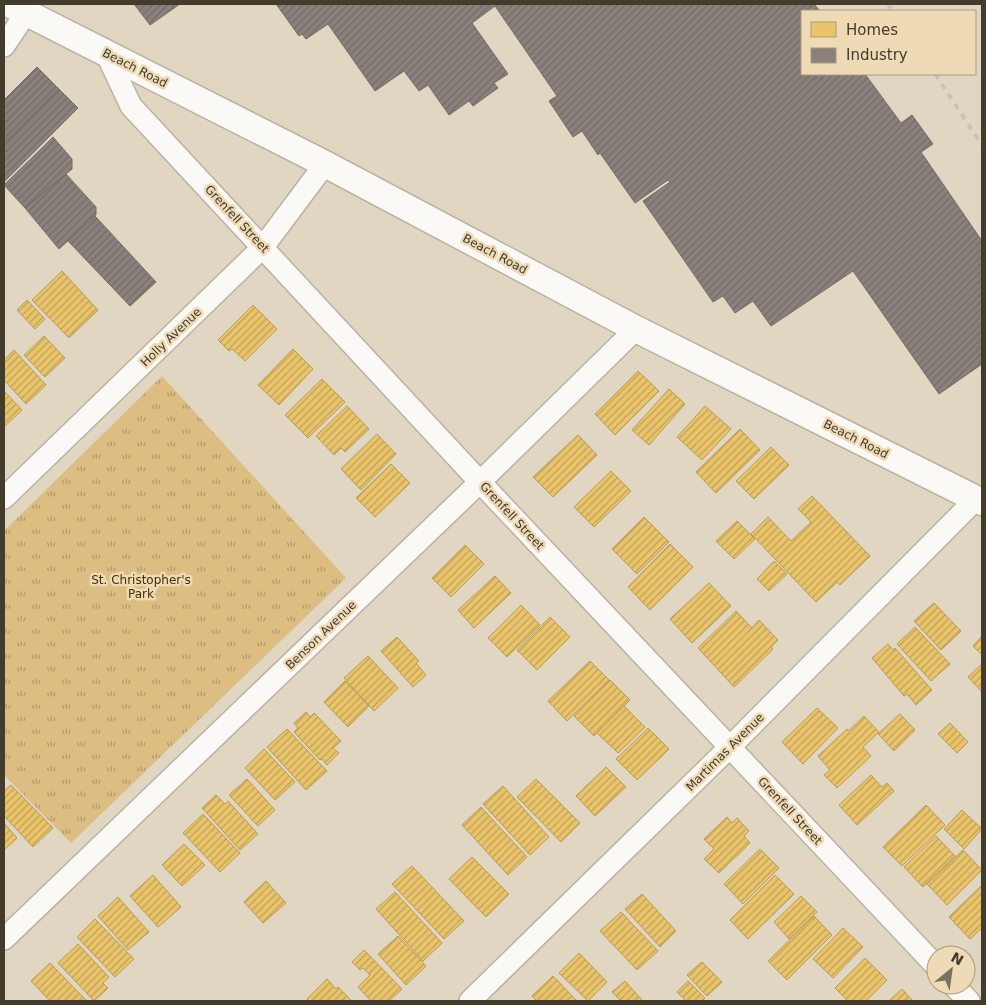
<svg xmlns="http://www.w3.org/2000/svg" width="986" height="1005" font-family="'DejaVu Sans',sans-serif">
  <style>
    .park { fill: url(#park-tufts) }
    .homes { fill: url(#homes-hatch); stroke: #b79b57 }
    .industry { fill: url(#industry-hatch); stroke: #756c64 }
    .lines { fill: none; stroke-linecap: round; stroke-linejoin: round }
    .minor-casing { stroke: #bab2a3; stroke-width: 24 }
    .tertiary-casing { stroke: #bab2a3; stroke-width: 29 }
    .minor { stroke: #faf9f6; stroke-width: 21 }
    .tertiary { stroke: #faf9f6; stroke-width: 26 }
    .rail { stroke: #c6c3be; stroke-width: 4; stroke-dasharray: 6 6; stroke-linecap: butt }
    .labels { text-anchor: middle; stroke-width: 5; stroke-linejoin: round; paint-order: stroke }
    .street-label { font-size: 12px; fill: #433b2c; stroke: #eedab5 }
    .park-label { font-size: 12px; fill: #432f04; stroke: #eedab5 }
  </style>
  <defs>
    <pattern id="park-tufts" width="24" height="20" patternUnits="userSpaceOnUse" patternTransform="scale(1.25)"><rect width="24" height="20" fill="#dcbd82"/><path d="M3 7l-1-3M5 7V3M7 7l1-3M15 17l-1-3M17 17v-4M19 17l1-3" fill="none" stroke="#b49b6b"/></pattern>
    <pattern id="homes-hatch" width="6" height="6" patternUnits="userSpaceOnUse" patternTransform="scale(1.25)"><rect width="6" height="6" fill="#e9c46a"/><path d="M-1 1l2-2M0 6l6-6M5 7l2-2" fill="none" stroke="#bea057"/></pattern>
    <pattern id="industry-hatch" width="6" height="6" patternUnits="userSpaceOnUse" patternTransform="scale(1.25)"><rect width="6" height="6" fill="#8a817c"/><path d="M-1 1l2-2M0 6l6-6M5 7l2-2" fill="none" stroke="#726b66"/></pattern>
  </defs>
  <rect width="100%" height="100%" fill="#e1d6c2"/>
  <!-- park -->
  <path class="park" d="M162,376l184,202 -275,265 -67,-68v-244z"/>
  <!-- homes -->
  <path class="homes" d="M62,271l36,39 -29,28 -37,-38z
    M27,300l18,19 -10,10 -18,-19z
    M253,305l24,24 -32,32 -13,-12 -3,2 -11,-11z
    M44,336l21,22 -20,19 -21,-22z
    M293,349l20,20 -34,36 -21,-20z
    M14,350l32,35 -20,19 -22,-24v-20z
    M638,371l21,20 -44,44 -20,-21z
    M322,379l23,23 -37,36 -23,-23z
    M669,389l16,15 -36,41 -17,-15z
    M4,391l18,19 -18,17z
    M347,406l22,23 -24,23 -4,-4 -7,7 -18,-19z
    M705,406l26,23 -29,31 -25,-23z
    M740,429l20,21 -44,43 -20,-21z
    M377,434l19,20 -35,36 -20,-21z
    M578,435l19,20 -44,42 -20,-20z
    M771,447l18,18 -35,34 -18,-18z
    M391,464l19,19 -35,34 -19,-19z
    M611,471l20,20 -37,36 -20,-20z
    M812,496l58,60 -30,29 -3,-3 -21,20 -65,-68 17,-17 23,24 20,-19 -13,-13z
    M644,517l25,25 -32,32 -25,-25z
    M737,521l18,18 -21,20 -18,-18z
    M670,544l23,23 -43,43 -22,-23z
    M465,545l19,19 -33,33 -19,-19z
    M774,561l13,13 -18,17 -12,-12z
    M495,576l16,17 -37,35 -16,-18z
    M709,583l22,23 -39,37 -22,-24z
    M934,603l27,28 -20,19 -27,-29z
    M521,605l19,20 -33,32 -19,-19z
    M736,611l16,17 7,-8 19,20 -7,7 2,2 -39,38 -36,-39z
    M550,617l20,20 -33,33 -20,-20z
    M915,627l35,37 -19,17 -34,-37z
    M982,636v19l-9,-9z
    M397,637l22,24 -3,2 10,12 -13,12 -32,-36z
    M888,644l5,6 2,-2 37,42 -16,15 -9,-11 -3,2 -32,-38z
    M368,656l30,32 -24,23 -30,-33z
    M590,661l19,19 -42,41 -19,-20z
    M982,664v28l-14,-15z
    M610,680l20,20 -36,36 -20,-20z
    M345,681l24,25 -21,21 -24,-25z
    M624,706l21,21 -27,26 -21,-20z
    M817,708l21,20 -35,36 -21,-22z
    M306,712l4,5 4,-4 27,28 -8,7 6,5 -12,12 -5,-6 -2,1 -26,-28 4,-4 -4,-5z
    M900,714l15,16 -21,21 -16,-17z
    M864,716l15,16 -16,15 8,9 -34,32 -13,-13 6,-5 -12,-14 29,-27 1,2z
    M950,723l18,19 -11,11 -19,-19z
    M648,728l21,21 -32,31 -21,-21z
    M287,729l40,42 -21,19 -39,-43z
    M264,749l31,33 -20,18 -30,-32z
    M606,767l20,20 -31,29 -19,-20z
    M871,775l11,12 5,-4 7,8 -37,34 -18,-20z
    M247,779l28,31 -17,16 -29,-31z
    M536,779l44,44 -19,19 -44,-45z
    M11,785l42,43 -20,19 -29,-31v-25z
    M503,786l46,51 -19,18 -47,-51z
    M216,795l9,9 3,-3 30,33 -18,16 -38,-42z
    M926,805l19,20 -43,41 -19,-19z
    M481,807l46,50 -19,18 -46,-50z
    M962,810l20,19 -18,20 -20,-20z
    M203,814l37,39 -20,19 -37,-39z
    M727,817l5,6 5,-5 12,13 -5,5 6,7 -31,30 -15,-14 10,-10 -10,-10z
    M4,823l13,15 -13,12z
    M936,836l19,20 -32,31 -19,-20z
    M184,844l21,21 -23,21 -20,-21z
    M760,849l19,19 -36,36 -19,-20z
    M963,850l19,20 -35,35 -20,-21z
    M472,857l37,37 -23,23 -37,-38z
    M412,866l52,55 -20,18 -52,-55z
    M153,875l28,32 -23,20 -28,-31z
    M775,875l19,19 -46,45 -18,-19z
    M266,881l20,22 -23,20 -19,-21z
    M982,885v43l-12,11 -21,-22z
    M395,892l47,51 -19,18 -47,-52z
    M642,894l34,37 -16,16 -35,-38z
    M801,896l16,16 -28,27 -15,-17z
    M118,897l31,35 -21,18 -30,-34z
    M621,912l37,39 -21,19 -37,-39z
    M814,916l18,19 -45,45 -19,-19z
    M95,919l39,40 -19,18 -38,-40z
    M843,928l20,19 -30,31 -20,-19z
    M398,936l28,30 -20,19 -28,-31z
    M78,944l31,33 -6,6 5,5 -14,13 -36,-38z
    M364,950l38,39 -13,12h-18l-13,-14 12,-12 -7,-7 -3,2 -8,-8z
    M579,953l28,29 -19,19 -29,-28z
    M865,958l22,22 -21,21h-18l-13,-13z
    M702,962l20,20 -15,14 -20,-21z
    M50,963l37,38h-37l-19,-20z
    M553,976l24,25h-40l-5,-5z
    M327,979l9,10 2,-2 14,14h-43l-2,-2z
    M625,981l18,20h-22l-9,-9z
    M688,981l17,17 -3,3h-16l-9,-9z
    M902,989l11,12h-24z"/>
  <!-- industry -->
  <path class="industry" d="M134,4h46l-30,21z
    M276,4h538l6,7h-18v63h63l36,49 11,-8 21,29 -12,8 61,89v123l-43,30 -86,-123 -82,55 -18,-25 -18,12 -12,-17 -10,6 -70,-101 27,-19 -2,-2 -33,23 -35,-50 -2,2 -16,-24 -9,6 -24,-36 8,-5 -62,-90 -23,17 36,51 -14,9 4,5 -25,18 -4,-5 -20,14 -21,-30 -9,6 -15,-20 -29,20 -47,-67 -22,15 -4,-5 -3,2z
    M37,67l22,22 -55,54v-43z
    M59,89l19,19 -74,74v-39z
    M53,137l19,22v10l-47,39 -21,-23z
    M66,174l30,33v8l-37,34 -34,-41z
    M95,216l61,66 -26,24 -62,-65z"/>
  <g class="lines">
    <defs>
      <path id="minor" d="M4,46l22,-33
        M106,53l25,53 349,376 456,484
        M4,498l259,-251 62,-83
        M4,939l476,-457 156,-153
        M953,985l16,16
        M470,1001l260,-254 246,-248"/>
      <path id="tertiary" d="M9,4l316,160 311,165 346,173"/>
    </defs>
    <!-- minor casing -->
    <use href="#minor" class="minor-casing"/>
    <!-- tertiary casing -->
    <use href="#tertiary" class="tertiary-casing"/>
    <!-- minor -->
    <use href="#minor" class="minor"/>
    <!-- tertiary -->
    <use href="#tertiary" class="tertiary"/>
    <!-- rail -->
    <path class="rail" d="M888,4l5,7
      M935,74l47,71"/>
  </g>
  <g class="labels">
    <!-- street labels -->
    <g class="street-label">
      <text transform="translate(135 68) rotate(27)" y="4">Beach Road</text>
      <text transform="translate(237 219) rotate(47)" y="4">Grenfell Street</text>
      <text transform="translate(495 254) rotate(28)" y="4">Beach Road</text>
      <text transform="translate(171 337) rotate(-44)" y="4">Holly Avenue</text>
      <text transform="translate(856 439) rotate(27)" y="4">Beach Road</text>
      <text transform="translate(512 516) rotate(47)" y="4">Grenfell Street</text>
      <text transform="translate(321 635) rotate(-44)" y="4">Benson Avenue</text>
      <text transform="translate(725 752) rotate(-45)" y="4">Martimas Avenue</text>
      <text transform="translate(790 811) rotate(47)" y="4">Grenfell Street</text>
    </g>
    <!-- park labels -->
    <g class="park-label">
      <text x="141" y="584">St. Christopher's<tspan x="141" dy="14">Park</tspan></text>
    </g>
  </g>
  <!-- border -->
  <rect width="986" height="1005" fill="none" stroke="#433b2c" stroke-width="10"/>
  <!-- legend -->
  <rect x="801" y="10" width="175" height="65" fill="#eedab5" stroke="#aa9a7e"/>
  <rect x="811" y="22" width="25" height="15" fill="#e9c46a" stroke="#aa9a7e"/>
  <text x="846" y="35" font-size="15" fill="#433b2c">Homes</text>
  <rect x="811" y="48" width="25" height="15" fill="#8a817c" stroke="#aa9a7e"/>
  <text x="846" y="60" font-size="15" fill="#433b2c">Industry</text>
  <!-- north arrow -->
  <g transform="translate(951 970) rotate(29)"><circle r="24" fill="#eedab5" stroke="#aa9a7e"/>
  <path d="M0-4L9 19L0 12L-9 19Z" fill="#7a7160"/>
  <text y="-8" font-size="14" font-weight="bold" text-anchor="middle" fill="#433b2c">N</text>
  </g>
</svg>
